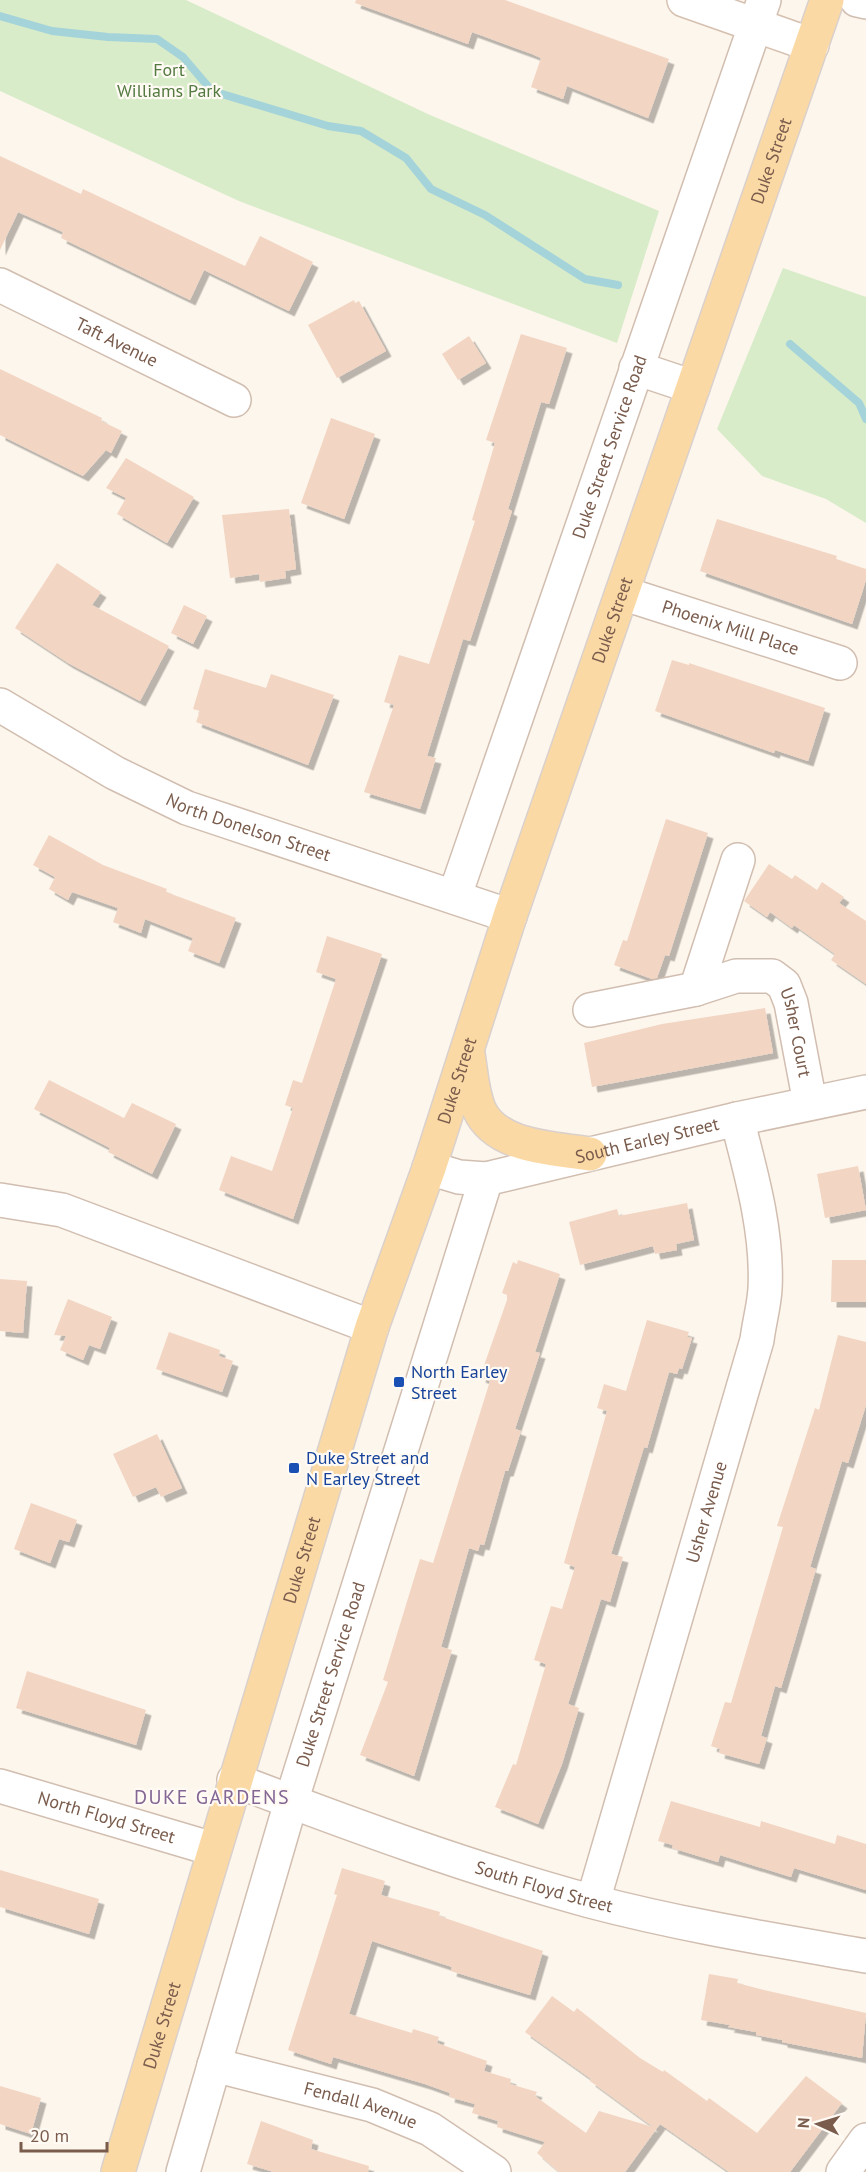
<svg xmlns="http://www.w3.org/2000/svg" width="866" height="2172" font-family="'PT Sans',sans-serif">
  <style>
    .green { fill: #d8ecc9 }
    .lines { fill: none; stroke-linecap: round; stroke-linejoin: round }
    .stream { stroke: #a5d3da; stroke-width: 8 }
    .building { fill: #f3d5c3; filter: url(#shadow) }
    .street-casing { stroke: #d1beb0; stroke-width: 36 }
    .secondary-casing { stroke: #d6c0b0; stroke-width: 36 }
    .primary-casing { stroke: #dad1cd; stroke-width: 36 }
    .street { stroke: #fff; stroke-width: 33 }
    .secondary { stroke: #fff; stroke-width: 33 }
    .primary { stroke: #fbd9a5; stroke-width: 33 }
    .transit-dot { fill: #1a4fb4; stroke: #fffaf3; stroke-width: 2 }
    .labels { text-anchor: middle; stroke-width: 4.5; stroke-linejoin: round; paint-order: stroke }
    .park-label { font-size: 18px; fill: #537a41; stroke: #fffaf3 }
    .street-label { font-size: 18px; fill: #7a5c4d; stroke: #fffaf3 }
    .transit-label { font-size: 18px; fill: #164399; stroke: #fffaf3; text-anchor: start }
    .neighbourhood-label { font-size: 20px; letter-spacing: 1.5px; fill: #846695; stroke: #fffaf3 }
  </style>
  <defs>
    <filter id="shadow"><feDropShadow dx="5.5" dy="5.5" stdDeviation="0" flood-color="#0004"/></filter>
  </defs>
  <rect width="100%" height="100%" fill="#fdf6ec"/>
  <!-- green -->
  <path class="green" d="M0,0h186l244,115 229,96 -42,132 -378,-142 -239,-110z
    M783,268l83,29v226l-40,-24 -64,-23 -45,-47z"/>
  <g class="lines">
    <!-- stream -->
    <path class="stream" d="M0,16l52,15 56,6 49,2 26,18 29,34 116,35 33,5 45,27 25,31 54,26 100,64 33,6
      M790,344l69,59 7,16"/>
  </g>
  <!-- building -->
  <path class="building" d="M356,0h149l164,59 -21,59 -81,-32 -4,13 -32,-12 10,-29 -9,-4 -60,-22 -4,12 -113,-41z
    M0,156l81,38 2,-5 162,77 15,-30 53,26 -24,49 -85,-41 -14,30 -129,-62 2,-6 -45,-20 -18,38z
    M354,300l1,3 4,-2 27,50 -49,27 -29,-53z
    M521,334l46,14 -18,56 -8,-2 -33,107 4,2 -42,130 -7,-2 -36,117 9,2 -16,51 -56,-17 30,-87 -10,-3 15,-47 30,9 46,-143 -3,-1 23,-77 -9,-3z
    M469,336l17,27 -28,17 -16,-26z
    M0,369l102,49 -1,3 21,10 -11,22 -5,-3 -23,26 -83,-41z
    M331,418l44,16 -31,85 -43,-16z
    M126,458l68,39 -27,46 -50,-29 9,-16 -20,-10z
    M289,509l7,60 -11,2 1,7 -26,4 -1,-8 -29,4 -8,-63z
    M717,519l120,37 -1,3 30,10v11l-14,44 -152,-53z
    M57,563l44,29 -9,13 77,41 -29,55 -72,-38 -53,-35z
    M184,605l23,11 -14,28 -22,-11z
    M672,660l17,5v-2l136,45 -17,53 -33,-11 -1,3 -119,-42z
    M205,669l61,19 5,-14 63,21 -26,70 -112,-43 4,-11 -7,-2z
    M666,819l42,14 -39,123 -4,-1 -8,23 -5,1 -38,-14 9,-25 4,1z
    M49,835l54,30 64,24 -1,3 70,26 -17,45 -31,-12 5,-13 -48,-19 -4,14 -28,-11 5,-14 -46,-16 -4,8 -19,-11 6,-12 -22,-12z
    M769,864l23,15 3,-4 22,15 5,-8 22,15 -5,6 27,18v63l-35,-24 4,-6 -41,-29 -2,3 -22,-16 -3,5 -23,-16z
    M327,936l55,18 -89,265 -74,-29 12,-34 41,15 21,-63 -8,-3 8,-25 9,3 34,-104 -20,-7z
    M765,1008l8,45 -181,34 -8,-44 78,-19z
    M49,1080l75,38 8,-15 44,21 -24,50 -44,-22 2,-4 -76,-39z
    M858,1166l8,44 -41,8 -8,-44z
    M687,1203l7,37 -18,4 1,6 -22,4 -2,-8 -73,19 -11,-43 48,-13 2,7z
    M518,1260l42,14 -25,78 5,1 -25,76 6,2 -13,40h-3l-21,74 -4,-1 -2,7 -9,-3 -28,99 11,3 -38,126 -54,-21 28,-73 -5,-2 37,-121 13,4 57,-182 -10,-4 27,-77v-5l-5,-2 11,-31 4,2z
    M832,1260h34v42h-35z
    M0,1279l27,2 -4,52 -23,-2z
    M68,1299l44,18 -12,32 -11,-4 -6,15 -23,-10 6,-14 -12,-1z
    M647,1320l42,12 -2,5 5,1 -10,31 -3,-1 -2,6 -8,-2 -22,76 -3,-1 -33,107 12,3 -13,45 -9,-3 -33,105 11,4 -17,56 -24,60 -43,-17 18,-43 3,1 30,-101 -12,-4 17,-54 11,3 13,-42 -11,-4 43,-152 -10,-3 7,-24 22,7z
    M169,1332l51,18 -1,6 14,5 -11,31 -66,-23z
    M838,1335l28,7v63l-18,58 -6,-2 -32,106 6,2 -35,119 -6,-2 -14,50 6,2 -8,26 -40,-11 1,-4 -9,-3 14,-44 6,1 52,-176 -6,-1 38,-118 4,2z
    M157,1434l25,54 -21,9 -5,-10 -23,10 -20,-43z
    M31,1503l46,17 -8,22 -10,-3 -9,24 -36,-14z
    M27,1671l119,39 -10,35 -120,-37z
    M671,1801l89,26 1,-6 74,23 2,-9 29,9v46l-72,-22 -3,9 -71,-22 -2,7 -46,-14 1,-3 -15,-4z
    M342,1868l43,13 -4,14 59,17 -1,4 104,35 -13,44 -79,-24 1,-4 -80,-26 -23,73 63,19 1,-4 26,8 -2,6 50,18 -3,10 27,8 -1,5 27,8 -2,4 51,37 13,-22 54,16 -63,-46 1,-2 -66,-47 27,-36 22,16 3,-4 63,50 23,14 1,-2 43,31 2,-3 48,35 49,-57 36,27 -52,69h-61l-69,-48 -35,48h-66l-22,-19 8,-11 -48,-15 1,-6 -26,-8 3,-9 -26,-7 1,-4 -25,-9 -92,-27 -2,7 -43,-14 49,-155 -3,-1z
    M0,1870l99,29 -10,35 -89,-27z
    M709,1974l29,5 -1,4 27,7 102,23 -4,45 -80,-16v-2l-26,-5v-3l-28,-5 2,-2 -29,-5z
    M0,2086l41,12 -10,36 -31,-10z
    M261,2121l52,19 -2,9 58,17 -1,6h-94l-27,-8z"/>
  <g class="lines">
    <defs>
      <g id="street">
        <path d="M857,0l9,2"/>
        <path id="s1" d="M0,285l234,115"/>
        <path d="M636,368l57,19"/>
        <path id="s2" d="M622,593l218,70"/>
        <path id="s3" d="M0,705l115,68 72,35 323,108"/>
        <path id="s4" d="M455,895l309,-895"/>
        <path d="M696,989l42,-129"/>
        <path id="s5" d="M590,1010l106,-21 40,-13h36l12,9 7,18 19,100"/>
        <path id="s6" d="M429,1168l30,9 27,2 251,-60 129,-27"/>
        <path d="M0,1200l62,10 310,117"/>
        <path id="s7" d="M234,1780c118,45 235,88 356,121 91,24 184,39 276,55"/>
        <path id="s8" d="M0,1786l213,63"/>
        <path id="s9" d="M593,1901l164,-561c2,-17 7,-34 8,-51 3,-57 -14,-116 -28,-170"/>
        <path id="s10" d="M214,2065l158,40 58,24 64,43"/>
        <path id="s11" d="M183,2172l108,-370 195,-623"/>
        <path d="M843,2172l23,-32"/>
      </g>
      <path id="secondary" d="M684,0l128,45"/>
      <g id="primary">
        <path d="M468,1054c3,18 4,38 11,55 17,39 75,39 111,45"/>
        <path id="s12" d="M118,2172l254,-845 57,-159 81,-252 317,-916"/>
      </g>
    </defs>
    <!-- street casing -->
    <use href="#street" class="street-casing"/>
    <!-- secondary casing -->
    <use href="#secondary" class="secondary-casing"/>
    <!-- primary casing -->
    <use href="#primary" class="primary-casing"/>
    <!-- street -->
    <use href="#street" class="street"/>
    <!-- secondary -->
    <use href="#secondary" class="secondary"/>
    <!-- primary -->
    <use href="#primary" class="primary"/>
  </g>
  <!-- markers -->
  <g class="transit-dot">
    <rect x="393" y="1376" width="12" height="12" rx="3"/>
    <rect x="288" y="1462" width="12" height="12" rx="3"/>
  </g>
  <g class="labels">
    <!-- park labels -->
    <g class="park-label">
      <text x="169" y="76">Fort<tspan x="169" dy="21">Williams Park</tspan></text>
    </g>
    <!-- street labels -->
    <g class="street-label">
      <text dy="6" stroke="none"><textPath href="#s12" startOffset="2115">Duke Street</textPath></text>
      <text dy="6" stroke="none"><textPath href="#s1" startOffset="130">Taft Avenue</textPath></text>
      <text dy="6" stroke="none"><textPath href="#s4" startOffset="474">Duke Street Service Road</textPath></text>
      <text dy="6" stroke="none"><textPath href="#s12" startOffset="1629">Duke Street</textPath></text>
      <text dy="6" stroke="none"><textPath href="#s2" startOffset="114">Phoenix Mill Place</textPath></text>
      <text dy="6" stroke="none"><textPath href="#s3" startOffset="278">North Donelson Street</textPath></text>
      <text dy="6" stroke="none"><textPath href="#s5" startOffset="250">Usher Court</textPath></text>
      <text dy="6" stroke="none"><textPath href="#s12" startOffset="1143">Duke Street</textPath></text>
      <text dy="6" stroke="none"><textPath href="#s6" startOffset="224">South Earley Street</textPath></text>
      <text dy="6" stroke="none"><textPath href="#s9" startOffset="405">Usher Avenue</textPath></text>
      <text dy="6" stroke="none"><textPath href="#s12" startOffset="639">Duke Street</textPath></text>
      <text dy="6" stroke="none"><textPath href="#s11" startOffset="519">Duke Street Service Road</textPath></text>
      <text dy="6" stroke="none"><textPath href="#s8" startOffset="111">North Floyd Street</textPath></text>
      <text dy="6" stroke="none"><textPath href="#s7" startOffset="328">South Floyd Street</textPath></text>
      <text dy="6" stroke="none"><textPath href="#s12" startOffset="153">Duke Street</textPath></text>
      <text dy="6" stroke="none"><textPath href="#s10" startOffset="152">Fendall Avenue</textPath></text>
    </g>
    <!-- transit labels -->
    <g class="transit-label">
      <text x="411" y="1378">North Earley<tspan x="411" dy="21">Street</tspan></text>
      <text x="306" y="1464">Duke Street and<tspan x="306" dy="21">N Earley Street</tspan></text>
    </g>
    <!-- neighbourhood labels -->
    <g class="neighbourhood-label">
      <text x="212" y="1804">DUKE GARDENS</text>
    </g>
  </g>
  <!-- north arrow -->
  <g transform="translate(818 2124) rotate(274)" stroke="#fffaf3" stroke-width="4.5" paint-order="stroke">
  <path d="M0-4.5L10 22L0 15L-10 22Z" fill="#7a5c4d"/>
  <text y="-9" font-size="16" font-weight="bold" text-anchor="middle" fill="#7a5c4d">N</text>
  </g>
  <!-- scale -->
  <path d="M21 2142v9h86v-9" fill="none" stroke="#7a5c4d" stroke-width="3"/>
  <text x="30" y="2142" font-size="18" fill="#7a5c4d" stroke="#fffaf3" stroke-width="4.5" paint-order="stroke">20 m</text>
</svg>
